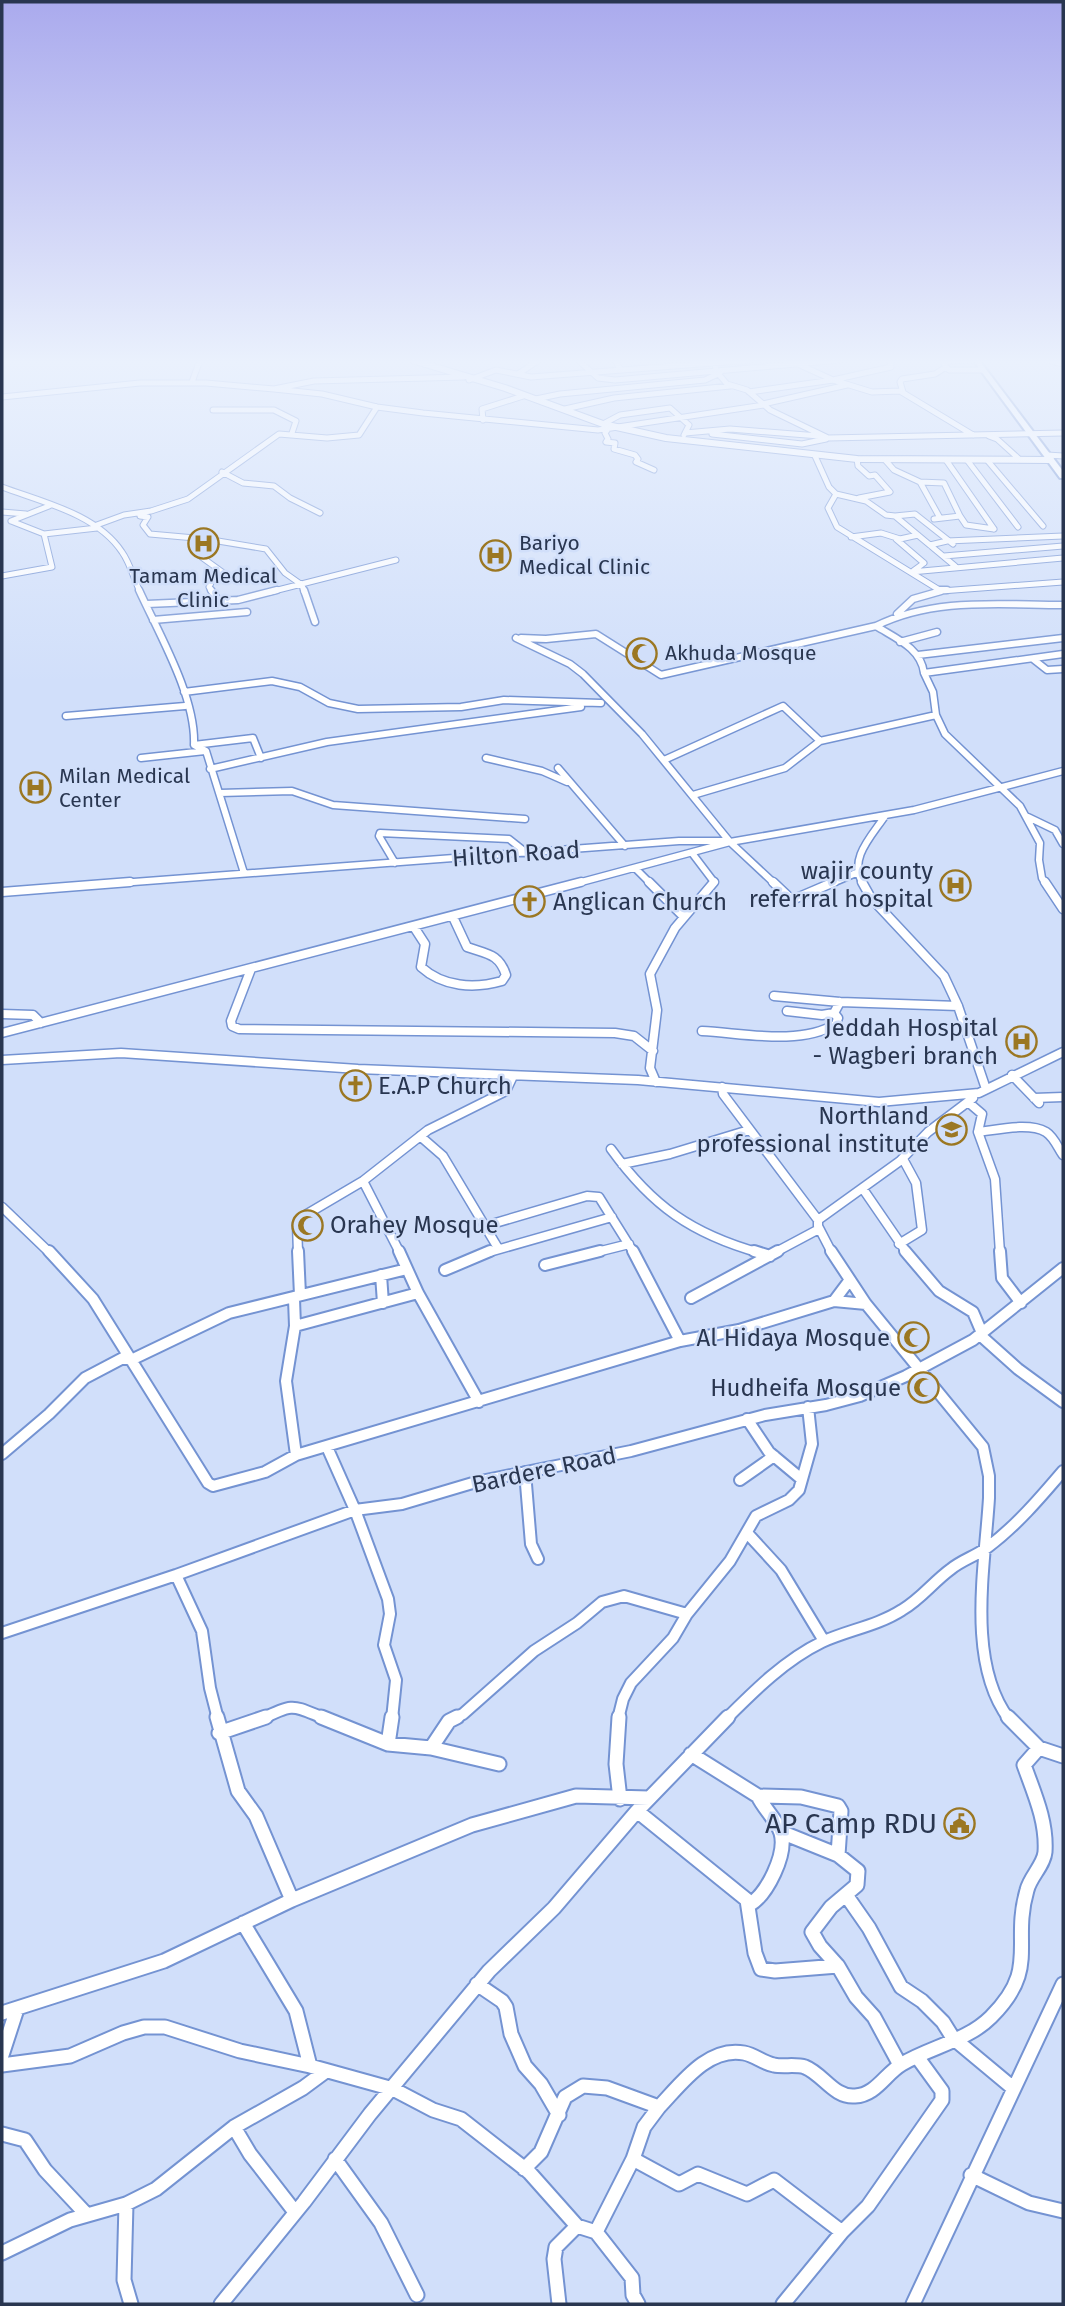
<svg xmlns="http://www.w3.org/2000/svg" width="1065" height="2306" font-family="'Fira Sans',sans-serif">
  <style>
    .lines { fill: none; stroke-linecap: round; stroke-linejoin: round }
    .minor-far4-casing { stroke: #7493d2; stroke-width: 7 }
    .minor-far3-casing { stroke: #7493d2; stroke-width: 9 }
    .minor-far2-casing { stroke: #7493d2; stroke-width: 11 }
    .minor-far1-casing { stroke: #7493d2; stroke-width: 14 }
    .minor-casing { stroke: #7493d2; stroke-width: 17 }
    .major-casing { stroke: #7493d2; stroke-width: 8 }
    .highway-casing { stroke: #7493d2; stroke-width: 4 }
    .minor-far4 { stroke: #fff; stroke-width: 5 }
    .minor-far3 { stroke: #fff; stroke-width: 6 }
    .minor-far2 { stroke: #fff; stroke-width: 8 }
    .minor-far1 { stroke: #fff; stroke-width: 10 }
    .minor { stroke: #fff; stroke-width: 13 }
    .major { stroke: #fff; stroke-width: 6 }
    .highway { fill: #fff; fill-rule: evenodd }
    .labels { text-anchor: middle; stroke-width: 5; stroke-linejoin: round; paint-order: stroke }
    .far-poi-label { font-size: 21px; fill: #293650; stroke: #d1dffa; text-anchor: start }
    .street-label { font-size: 24px; fill: #293650; stroke: #d1dffa }
    .poi-label { font-size: 24px; fill: #293650; stroke: #d1dffa; text-anchor: end }
    .near-poi-label { font-size: 28px; fill: #293650; stroke: #d1dffa; text-anchor: end }
  </style>
  <rect width="100%" height="100%" fill="#d1dffa"/>
  <g class="lines">
    <defs>
      <path id="minor-far4" d="M578,360l20,18 17,2 225,-20
        M615,360l5,9
        M1048,360l15,4
        M715,362l1,9 11,13 20,6 23,20 58,28 235,-5
        M800,365l33,15 58,-13 -1,-7
        M946,367l-3,-6 32,-1
        M518,374l21,-14
        M469,380l27,-10 35,7 221,-17
        M192,382l8,-22
        M274,389l48,5 55,13 46,6 175,17 166,-25
        M749,392l84,-12 39,12 28,-1 73,44
        M903,392l-3,-10 2,-3 33,-5 11,-7 3,3h33
        M2,397l138,-14h66l68,6 40,-8 150,-4
        M536,399l24,-5 145,-14 15,-7
        M763,404l84,-19
        M565,409l49,-11 116,-12
        M213,410h61l22,11 -4,12
        M483,420l-1,-11 41,-13
        M603,424l17,-9 50,-7 19,17 -5,10
        M608,429l-3,4 3,6 -2,3 9,1 -1,6 21,6 3,4 -2,3 18,8
        M685,433l45,-4 89,7
        M712,434l90,10 24,-5
        M989,436l8,3 21,19
        M1047,455l16,1
        M815,456l14,31 7,7 -8,14 9,19 104,64 122,-9
        M857,459l1,7 11,10 6,-1 15,17 -31,6
        M946,460l48,69
        M967,460l51,67
        M987,460l56,66
        M886,461l8,9 26,12 20,36
        M222,472l21,11 31,3 16,12 30,15
        M920,482l24,1 16,33
        M2,487c40,15 95,27 120,65 8,11 12,27 18,40
        M836,494l30,7 20,14 9,1 60,50
        M2,512l24,2
        M140,516l8,1 -5,8 7,9 56,5 60,10 19,24 17,12 2,7
        M895,516l20,-2 38,30
        M934,519l26,-3 6,9 28,4
        M11,521l38,-15
        M94,526l30,-11 27,-4 37,-12 91,-65 48,4 32,-3 18,-28
        M44,534l53,-6
        M851,537l30,-4 19,6 18,-4
        M206,539l-6,17 25,18 -12,5 -4,8 3,5
        M896,539l28,24 -11,8
        M930,545l17,-4 116,-5
        M944,556l119,-10
        M911,572l152,-14
        M2,576l50,-9 -8,-33 -33,-13
        M270,592l126,-32
        M938,592l3,-1"/>
      <path id="minor-far3" d="M139,590c20,44 57,107 55,155l12,6 38,122
        M211,590l7,10
        M304,590l11,32
        M940,590h7
        M147,604l91,-4 39,-10
        M897,614l16,-15 28,-8
        M153,620l94,-8
        M516,638l54,26 13,10 59,60 88,108 45,42
        M521,638l25,1 50,-5 65,41 215,-49
        M900,642l37,-10
        M918,655l145,-17
        M1033,659l14,11 16,-1
        M924,673c-3,-25 -29,-35 -48,-47 58,-29 124,-21 187,-21
        M184,692l88,-11 28,6 29,16 29,6 103,-2 43,-7 97,3
        M66,716l119,-10
        M194,745l59,-7 8,20
        M141,758l64,-7
        M486,758l56,13 25,11
        M664,760l119,-54 37,35
        M558,768l67,78
        M210,769l117,-27 254,-35
        M220,793l72,-2 41,14 192,14
        M693,795l92,-27 35,-27 116,-26
        M1028,817l27,13 8,14
        M692,853l22,29 -2,2
        M395,863l-16,-27 1,-3 129,6 19,15
        M635,868l16,16
        M107,884l572,-43h47
        M574,884l156,-42 184,-32 149,-39
        M830,884l26,-11
        M863,884c-15,-25 8,-47 22,-68
        M1046,884l-4,-6 -3,-18 1,-17 -20,-37 -75,-72 -9,-19 -3,-23 -9,-19 139,-19"/>
      <path id="minor-far2" d="M649,882l35,35
        M773,882l19,18 42,-18
        M862,882l9,16 73,78 14,30 28,83
        M1045,882l18,27
        M2,892l128,-10
        M414,927l11,17 -4,23c22,20 53,22 81,14l4,-6c-7,-22 -20,-21 -39,-28l-14,-30
        M251,969l-20,52 1,5 7,3 376,4 19,3 19,15
        M774,996l66,6 118,4
        M787,1011l35,4 12,-2
        M2,1014l31,1 8,8
        M702,1031c41,2 97,15 134,-7l2,-6 -4,-5 6,-11
        M2,1033l579,-151
        M2,1060l119,-7 237,16 280,11 241,22 100,-9 84,-41
        M1012,1075l27,28
        M656,1082l-6,-14 7,-58 -7,-36 25,-46 39,-46
        M722,1087l1,7 95,126v6l14,27
        M1034,1098l29,-1
        M968,1102l14,12 -4,18 17,47 5,74
        M978,1132c18,-2 51,-10 68,0 8,5 12,16 17,23
        M420,1136l23,20 55,92
        M611,1149c41,57 81,85 149,104
        M622,1164l48,-10 79,-24
        M363,1181l37,72
        M863,1189l44,64
        M2,1207l48,46
        M818,1220l82,-59 28,-29 45,-34
        M485,1226l102,-30 12,1 35,56
        M899,1244l23,-14 -6,-47 -13,-24
        M298,1253l-1,-29 10,-10 56,-33 65,-51 78,-39 7,-15
        M486,1253l126,-36
        M593,1253l36,-9
        M774,1253l45,-24"/>
      <path id="minor-far1" d="M49,1251l44,48 115,184 5,3 52,-14 31,-17 384,-114 59,-11 95,-29 32,3
        M298,1251l2,44
        M399,1251l19,42 61,109
        M633,1251l47,90
        M754,1251l16,5
        M831,1251l35,53 117,143 6,29v22c-4,68 -23,164 20,221
        M905,1251l34,40 34,21 9,21
        M1000,1251l2,27 19,25
        M545,1265l55,-14
        M445,1270l45,-19
        M381,1275l2,28
        M691,1298l87,-47
        M294,1299l1,27 -9,55 10,74
        M834,1301l15,-20
        M295,1326l123,-33
        M980,1335l38,34 45,33
        M747,1419l22,33 30,25
        M327,1447l28,63 33,89 2,15 -6,31 12,35 -4,39
        M2,1454l47,-40 36,-36 38,-20 8,2 98,-47 178,-44
        M525,1472l6,72 7,15
        M740,1480l34,-24
        M748,1534l33,36 43,71
        M176,1575l26,56 8,57 8,31
        M2,1633l174,-58 179,-65 47,-6 74,-22 155,-31 134,-36 61,-10 34,-9 46,-20 67,-36 90,-72
        M262,1719c33,-17 31,-13 64,0
        M453,1719l10,-5 71,-63 43,-28 25,-21 22,-6 63,18
        M618,1719l5,-20 8,-16 42,-45 14,-24 43,-53 26,-45 33,-16 10,-10 13,-46 -4,-37
        M726,1719c29,-29 59,-59 96,-77 26,-12 55,-16 80,-32 19,-11 31,-28 49,-41 11,-9 25,-13 37,-22 28,-21 52,-49 75,-76"/>
      <path id="minor" d="M217,1717l21,74 18,25 36,84
        M321,1717l67,27 43,4 68,16
        M619,1717l-3,47 4,35
        M1008,1717l31,31
        M219,1733l47,-16
        M388,1744l4,-27
        M431,1748l18,-27 8,-4
        M691,1754l67,42 43,1 37,9 3,5 -3,44
        M637,1811l110,89 8,53 6,16 14,2 63,-5 18,31 18,20 26,48
        M781,1832l57,23 20,16 -1,14 -26,22 -19,25 8,14 18,20
        M846,1895l23,33 32,59 21,14 21,21 10,16 60,50
        M749,1905c18,-10 38,-51 32,-72 -4,-13 -17,-24 -23,-37
        M243,1923l53,88 14,55
        M477,1984l25,17 4,6 5,27 14,32 16,18 18,31
        M2,2013l162,-52 128,-61 180,-75 104,-29 73,2
        M2,2055l15,-46
        M2,2065l68,-9 53,-23 21,-6h21l75,24 70,15 83,23 40,21 28,9 68,53 48,54 19,6 36,46 1,17 5,9
        M234,2127l16,27 45,58
        M2,2134l23,6 20,30 42,45
        M335,2159l46,64 36,72
        M633,2159l46,25 19,-10 49,20 27,-14 68,52
        M524,2169l17,-17 24,-55 18,-11 24,2 52,19c22,-23 49,-61 85,-54 11,2 19,10 30,12 9,2 22,-1 31,2 18,7 29,31 50,29 21,-1 30,-22 47,-32 28,-17 65,-23 89,-47 49,-49 20,-72 36,-127 3,-13 17,-25 18,-38 2,-31 -11,-59 -21,-87l15,-17 24,8
        M971,2175l58,28 34,8
        M126,2204l-2,76 7,24
        M596,2232l37,-73 11,-32 15,-20
        M2,2253l68,-33 56,-16 30,-15 78,-62 69,-39 23,-17
        M221,2304l83,-102 66,-88 119,-143 65,-63 83,-97 91,-94
        M559,2304l-5,-45 2,-12 21,-21
        M783,2304l59,-72 26,-26 74,-106v-9l-24,-33
        M913,2304l150,-320"/>
      <path id="major" d="M412,360l93,28 98,36 63,14 191,21 194,1"/>
      <path id="highway" d="M973,360h6l84,111v7h-3z"/>
    </defs>
    <!-- minor-far4 casing -->
    <use href="#minor-far4" class="minor-far4-casing"/>
    <!-- minor-far3 casing -->
    <use href="#minor-far3" class="minor-far3-casing"/>
    <!-- minor-far2 casing -->
    <use href="#minor-far2" class="minor-far2-casing"/>
    <!-- minor-far1 casing -->
    <use href="#minor-far1" class="minor-far1-casing"/>
    <!-- minor casing -->
    <use href="#minor" class="minor-casing"/>
    <!-- major casing -->
    <use href="#major" class="major-casing"/>
    <!-- highway casing -->
    <use href="#highway" class="highway-casing"/>
    <!-- minor-far4 -->
    <use href="#minor-far4" class="minor-far4"/>
    <!-- minor-far3 -->
    <use href="#minor-far3" class="minor-far3"/>
    <!-- minor-far2 -->
    <use href="#minor-far2" class="minor-far2"/>
    <!-- minor-far1 -->
    <use href="#minor-far1" class="minor-far1"/>
    <!-- minor -->
    <use href="#minor" class="minor"/>
    <!-- major -->
    <use href="#major" class="major"/>
    <!-- highway -->
    <use href="#highway" class="highway"/>
  </g>
  <!-- sky -->
  <linearGradient id="sky" x2="0" y2="1"><stop stop-color="#aaaaed"/><stop offset="0.53" stop-color="#eaf1fd"/><stop offset="1" stop-color="#eaf1fd" stop-opacity="0"/></linearGradient>
  <rect width="1065" height="683" fill="url(#sky)"/>
  <!-- icons -->
  <defs>
    <symbol id="hospital-ring" viewBox="-11 -11 22 22"><circle r="9.5" fill="#d1dffa" stroke="#9b7722" stroke-width="1.5"/><path d="M-5-5h3v3.5h4V-5h3V5h-3V1.5h-4V5h-3Z" fill="#9b7722"/></symbol>
    <symbol id="mosque-ring" viewBox="-11 -11 22 22"><circle r="9.5" fill="#d1dffa" stroke="#9b7722" stroke-width="1.5"/><path d="M3.5-4.9A6 6 0 1 0 3.5 4.9A5 5 0 1 1 3.5-4.9Z" fill="#9b7722"/></symbol>
    <symbol id="church-ring" viewBox="-11 -11 22 22"><circle r="9.5" fill="#d1dffa" stroke="#9b7722" stroke-width="1.5"/><path d="M-1.2-6h2.4v3.5h3.3v2.4h-3.3V6h-2.4V-.1h-3.3v-2.4h3.3Z" fill="#9b7722"/></symbol>
    <symbol id="university-ring" viewBox="-11 -11 22 22"><circle r="9.5" fill="#d1dffa" stroke="#9b7722" stroke-width="1.5"/><path d="M0-5L7-2L0 1L-7-2ZM-4 1L0 2.5L4 1V4Q0 6-4 4Z" fill="#9b7722"/></symbol>
    <symbol id="civic-ring" viewBox="-11 -11 22 22"><circle r="9.5" fill="#d1dffa" stroke="#9b7722" stroke-width="1.5"/><path d="M-.6-6.5H3V-4.5H.6V-3L4-1V1h2V6H-6V1h2V-1L-.6-3ZM-1.2 2.5V6h2.4V2.5Z" fill="#9b7722"/></symbol>
  </defs>
  <g fill-rule="evenodd">
    <use href="#hospital-ring" x="186" y="526" width="35" height="35"/>
    <use href="#hospital-ring" x="478" y="538" width="35" height="35"/>
    <use href="#mosque-ring" x="624" y="636" width="35" height="35"/>
    <use href="#hospital-ring" x="18" y="770" width="35" height="35"/>
    <use href="#hospital-ring" x="938" y="868" width="35" height="35"/>
    <use href="#church-ring" x="512" y="884" width="35" height="35"/>
    <use href="#hospital-ring" x="1004" y="1024" width="35" height="35"/>
    <use href="#church-ring" x="338" y="1068" width="35" height="35"/>
    <use href="#university-ring" x="934" y="1112" width="35" height="35"/>
    <use href="#mosque-ring" x="290" y="1208" width="35" height="35"/>
    <use href="#mosque-ring" x="896" y="1320" width="35" height="35"/>
    <use href="#mosque-ring" x="906" y="1370" width="35" height="35"/>
    <use href="#civic-ring" x="942" y="1806" width="35" height="35"/>
  </g>
  <g class="labels">
    <!-- far-poi labels -->
    <g class="far-poi-label">
      <text x="519" y="550">Bariyo<tspan x="519" dy="24">Medical Clinic</tspan></text>
      <text x="203" y="583" text-anchor="middle">Tamam Medical<tspan x="203" dy="24">Clinic</tspan></text>
      <text x="665" y="660">Akhuda Mosque</text>
      <text x="59" y="783">Milan Medical<tspan x="59" dy="24">Center</tspan></text>
    </g>
    <!-- street labels -->
    <g class="street-label">
      <text transform="translate(516 854) rotate(-4)" y="8">Hilton Road</text>
      <text transform="translate(544 1470) rotate(-12)" y="8">Bardere Road</text>
    </g>
    <!-- poi labels -->
    <g class="poi-label">
      <text x="933" y="879">wajir county<tspan x="933" dy="28">referrral hospital</tspan></text>
      <text x="553" y="910" text-anchor="start">Anglican Church</text>
      <text x="998" y="1036">Jeddah Hospital<tspan x="998" dy="28">- Wagberi branch</tspan></text>
      <text x="378" y="1094" text-anchor="start">E.A.P Church</text>
      <text x="929" y="1124">Northland<tspan x="929" dy="28">professional institute</tspan></text>
      <text x="330" y="1233" text-anchor="start">Orahey Mosque</text>
      <text x="890" y="1346">Al Hidaya Mosque</text>
      <text x="901" y="1396">Hudheifa Mosque</text>
    </g>
    <!-- near-poi labels -->
    <g class="near-poi-label">
      <text x="937" y="1833">AP Camp RDU</text>
    </g>
  </g>
  <!-- border -->
  <rect width="1065" height="2306" fill="none" stroke="#293650" stroke-width="7"/>
</svg>
